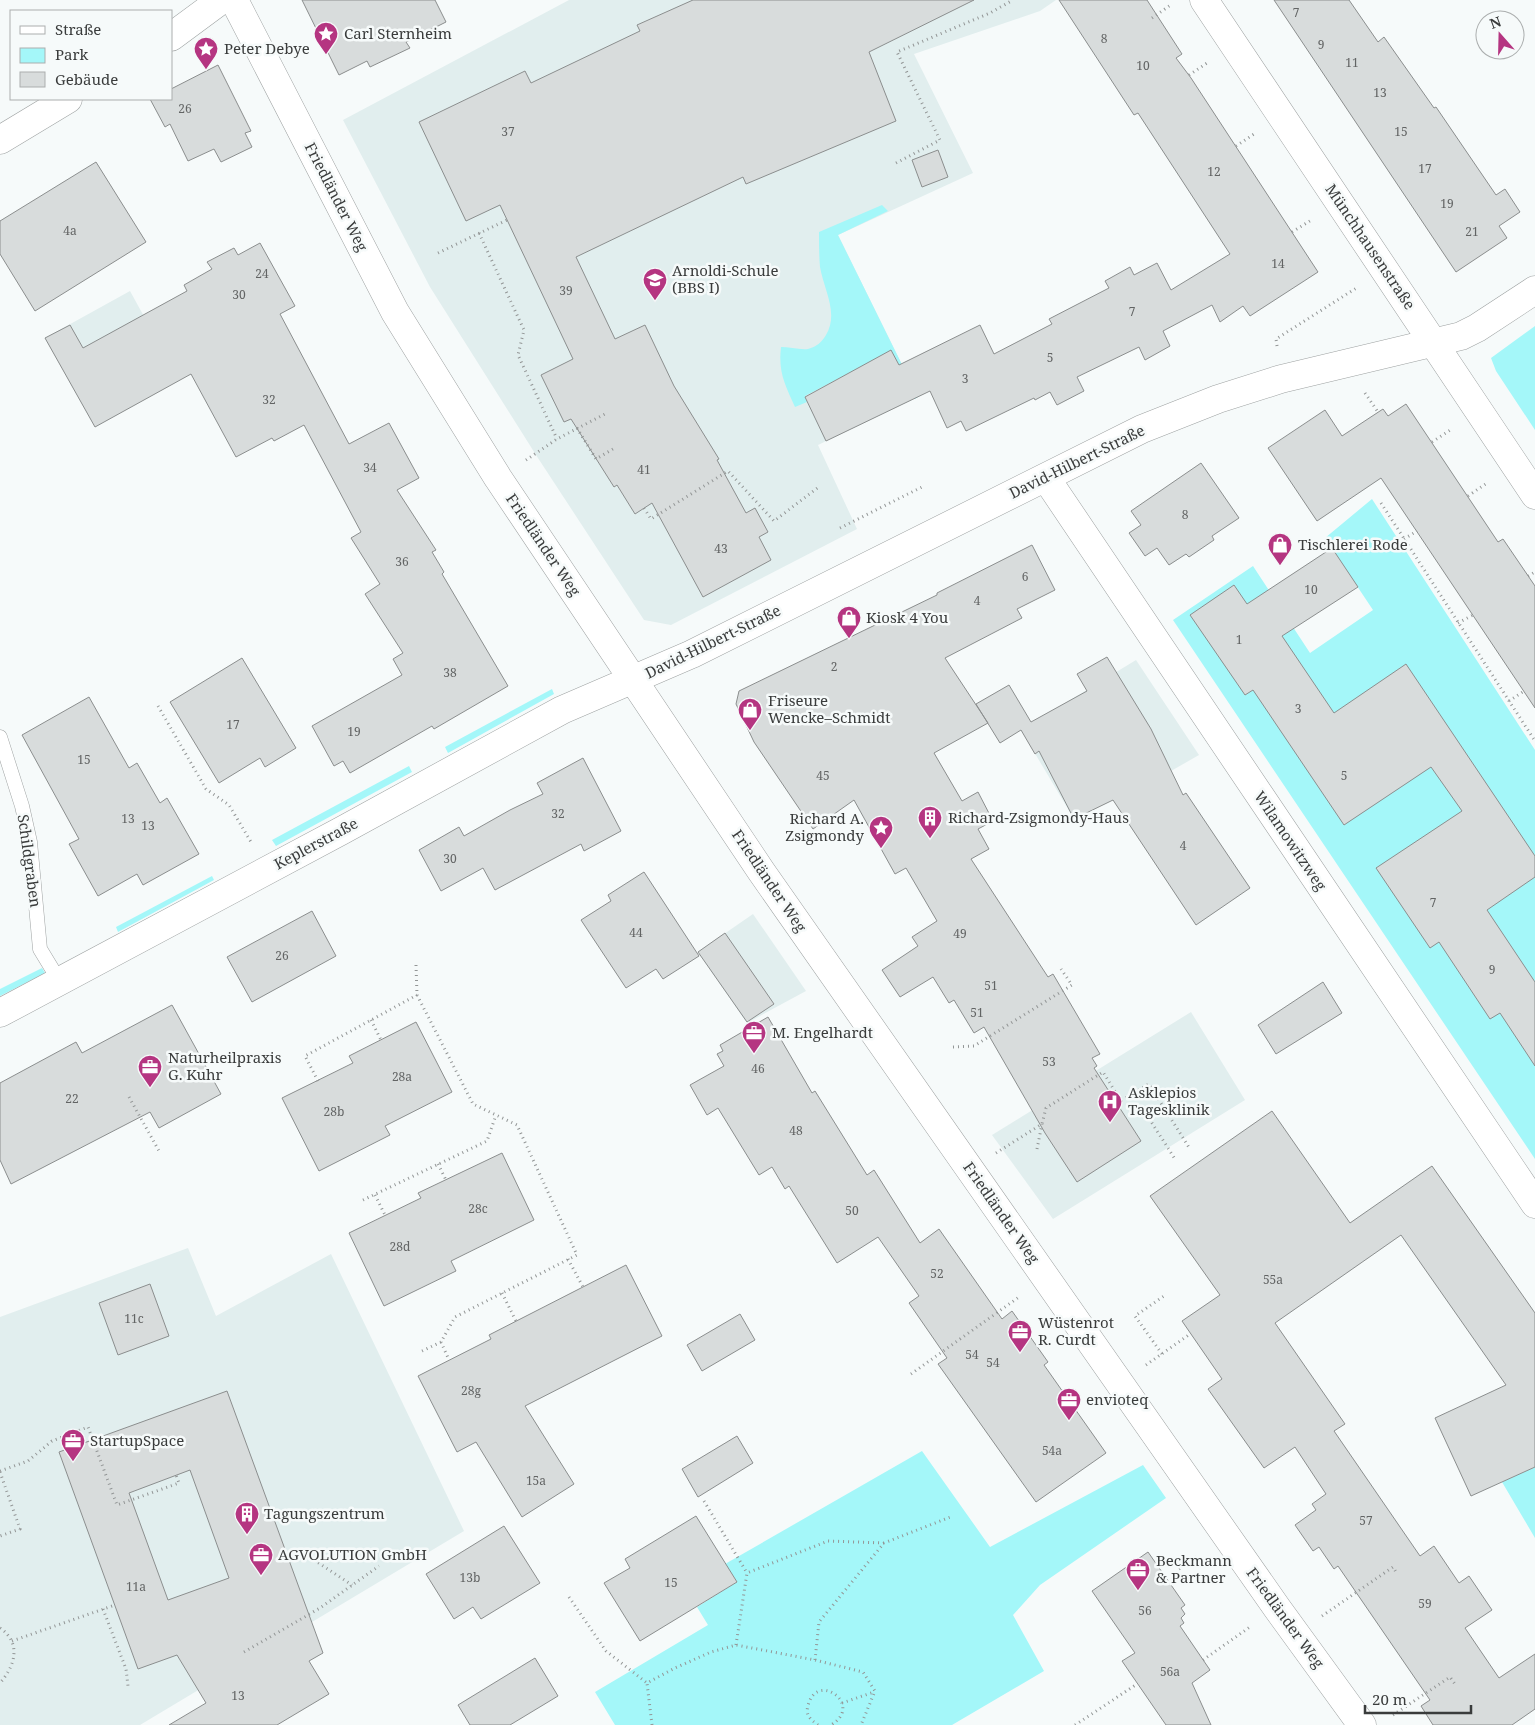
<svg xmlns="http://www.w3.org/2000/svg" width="1535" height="1725" font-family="'Noto Serif',serif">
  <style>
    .built { fill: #e1eeee }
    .green { fill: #a4f7f9 }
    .building { fill: #d8dcdc; stroke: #8b8e8e; fill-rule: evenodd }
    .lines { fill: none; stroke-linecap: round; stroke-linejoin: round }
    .service-casing { stroke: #9ea2a2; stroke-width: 15 }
    .minor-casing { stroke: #9ea2a2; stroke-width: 29 }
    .tertiary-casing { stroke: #9ea2a2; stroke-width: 29 }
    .path { stroke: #939696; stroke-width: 3; stroke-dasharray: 1 4; stroke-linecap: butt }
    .service { stroke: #fff; stroke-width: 14 }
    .minor { stroke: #fff; stroke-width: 28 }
    .tertiary { stroke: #fff; stroke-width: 28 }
    .labels { text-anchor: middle; stroke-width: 5; stroke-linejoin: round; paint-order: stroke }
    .number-label { font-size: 12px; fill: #626464 }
    .poi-label { font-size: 15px; fill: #3a3c3c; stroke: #f6fafa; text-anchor: start }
    .street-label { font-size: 15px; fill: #3a3c3c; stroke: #f6fafa }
  </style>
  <rect width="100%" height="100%" fill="#f6fafa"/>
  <!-- built -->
  <path class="built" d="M569,0h487l-16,11 -126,43 59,119 -135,62 80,162 -100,48 39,84 -186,96 -27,-5 -108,-165 -106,-168 -87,-167z
    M130,291l49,89 -84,47 -50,-89z
    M1136,660l63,95 -28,16 -97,48 -53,-89z
    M753,914l53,77 -59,32 -49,-71z
    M1191,1012l54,88 -192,119 -61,-84z
    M188,1248l28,68 115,-62 133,277 -324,194h-140v-408z"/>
  <!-- green -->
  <path class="green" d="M882,205l6,6 -50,24 80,162 -3,2 -24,-48 -86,45 2,6 -12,5c-10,-22 -17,-35 -14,-60 8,0 19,3 27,2 8,-2 14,-7 18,-14 13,-22 -2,-45 -6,-68 -1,-11 -1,-23 -1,-35z
    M1535,326v104l-39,-59 -5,-13z
    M1372,499l163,251v409l-362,-539 80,-54 57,87 63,-43 -48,-72z
    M552,689l2,5 -106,59 -3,-6z
    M409,766l3,6 -136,74 -4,-6z
    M212,876l2,4 -96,52 -2,-5z
    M42,968l3,5 -45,23v-7z
    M922,1451l68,96 153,-82 23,33 -126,87 -27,30 31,56 -92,54h-337l-20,-33 113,-67 -11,-18 40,-25 -12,-18z
    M1535,1467v71l-33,-56z"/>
  <!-- building -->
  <path class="building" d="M302,0h133l11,22 -40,20 4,6 -40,19 -3,-6 -28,14z
    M693,0h281l-105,52 27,69 -150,63 -3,-7 -167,80 39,82 30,-14 29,61 45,73 -2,1 29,53 9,-5 13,24 -9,5 12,23 -68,37 -51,-94 -17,11 -18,-29 -3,2 -43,-68 -7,3 -23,-47 32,-16 -73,-154 -34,16 -47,-99 106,-51 6,12 109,-52 -3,-6z
    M1059,0h88l35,54 -6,4 15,20 127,194 -68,44 -7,-10 -23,16 -8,-17 -49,26 7,15 -25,14 -6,-13 -62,30 7,14 -27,14 -7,-13 -15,8 -1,-2 -68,33 -5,-10 -14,7 -17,-37 -104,50 -21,-44 86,-47 8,15 81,-40 14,29 58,-30 -3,-5 60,-31 -4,-7 25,-14 4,8 23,-12 14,27 59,-36 -92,-141 -4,2z
    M1274,0h75l29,42 6,-5 50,71 2,-1 60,88 9,-6 15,23 -21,14 8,12 -51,34z
    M218,65l33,66 -6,2 7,14 -31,15 -7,-13 -26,12 -18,-37 -5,3 -15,-28h21v-10z
    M938,150l10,27 -26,10 -10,-27z
    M96,162l50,80 -111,69 -35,-57v-33z
    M260,243l35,63 -15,8 69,130 40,-21 30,55 -22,12 39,60 -4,2 12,20 -2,2 66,112 -74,43 -2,-3 -82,47 -7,-12 -9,5 -22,-40 90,-51 -9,-16 10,-6 -38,-59 15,-10 -29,-46 10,-6 -57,-107 -30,16 -2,-3 -36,19 -45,-83 -96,53 -50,-89 25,-13 13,23 104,-57 -3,-6 28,-16 -5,-7 27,-14 4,7z
    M1406,404l92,138 5,-3 32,47v122l-154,-230 -64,43 -49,-73 57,-38 17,26 41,-27 5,7z
    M1201,463l38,55 -27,18 2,4 -25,17 -3,-3 -17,11 -12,-17 -12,8 -16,-23 12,-8 -10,-14z
    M1032,545l23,45 -38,19 5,9 -77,40 43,65 -54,30 28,48 16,-9 15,29 -15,8 11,20 -18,10 77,118 5,-3 47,80 -8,4 5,8 -3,2 47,73 -64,41 -32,-49 -61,-106 -10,6 -20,-33 -5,3 -16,-26 -33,20 -18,-27 36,-24 -6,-9 25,-16 -31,-53 -11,6 -41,-74 -41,29 -59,-87 -18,-38 3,-13 198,-96v-2z
    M1332,548l26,39 -76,49 52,77 72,-49 129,192v21l-48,33 48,72v84l-35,-53 -10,6 -51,-77 -9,6 -54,-80 86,-57 -31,-44 -87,58 -91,-135 -8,5 -55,-80 44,-30 13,19z
    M1107,657l44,72 32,66 3,-2 64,95 -54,37 -83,-125 -39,19 -35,-68 -4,3 -14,-24 -21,13 -24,-39 33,-19 22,37 56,-31 -10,-17z
    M242,658l54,90 -31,19 -5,-9 -41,25 -49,-81z
    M89,697l40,71 8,-5 23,40 7,-5 32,56 -56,31 -6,-11 -39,22 -29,-52 10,-5 -57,-104z
    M583,758l38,73 -37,20 -3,-7 -86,46 -12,-22 -42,23 -22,-41 40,-23 5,9 46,-26 33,-16 -6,-11z
    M644,872l55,84 -36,23 -7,-10 -30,19 -45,-68 30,-19 -3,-6z
    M312,911l24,45 -84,46 -25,-45z
    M725,933l49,71 -27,18 -49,-70z
    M1323,982l19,31 -66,41 -18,-29z
    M172,1005l49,89 -62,34 -9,-16 -139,72 -11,-24v-77l76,-41 6,11z
    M768,1017l44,76 3,-2 52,84 7,-5 46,73 19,-14 63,90 10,-8 36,51 -4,3 62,88 -70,49 -98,-138 9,-6 -38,-55 10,-7 -41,-59 -41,26 -48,-77 -4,3 -13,-22 -13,8 -41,-67 -11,7 -17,-30 34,-19 -7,-12 6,-3 -3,-6z
    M416,1022l36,70 -67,34 5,9 -71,36 -37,-73 71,-35 -4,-7z
    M1272,1111l78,112 82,-57 103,147v154l-64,29 -36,-78 71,-33 -105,-150 -126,88 70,101 -11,7 86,125 14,-10 25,37 10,-7 23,34 -27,18 34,50 36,-24v55l-23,16h-79l-12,-19 9,-6 -92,-134 -4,3 -15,-22 -6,4 -18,-26 21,-15 -4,-6 14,-10 -31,-47 -31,21 -56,-79 14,-10 -40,-58 38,-26 -70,-99z
    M502,1153l32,67 -83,41 5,10 -72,35 -35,-73 72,-35 -3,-5z
    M626,1265l36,71 -137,70 49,78 -52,33 -46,-75 -19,10 -39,-76 73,-37 -2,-4z
    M150,1284l19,52 -51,19 -19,-52z
    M740,1314l15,26 -53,31 -15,-26z
    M227,1391l96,262 -14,8 20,33 -52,31h-108l37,-22 -29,-48 -39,14 -79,-217zM190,1470l39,108 -61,22 -39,-107z
    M737,1436l16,27 -55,34 -16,-28z
    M696,1516l41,66 -97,59 -36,-58 26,-15 -5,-9z
    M504,1526l36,57 -59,36 -8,-12 -19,12 -28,-45z
    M1148,1552l37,53 -4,3 4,6 -4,4 3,5 -4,3 30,44 -18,13 19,42h-45l-44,-64 13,-8 -43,-62z
    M535,1658l23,38 -48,29h-40l-12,-20z"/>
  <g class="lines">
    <defs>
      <path id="service" d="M0,737l22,69 8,36 10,107 20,33"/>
      <path id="minor" d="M1204,0l331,495
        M171,37l50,-37
        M0,140l68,-41
        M1046,478l489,726
        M0,1013l341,-182 221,-121 130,-56 450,-225 76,-30 63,-20 180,-43 16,-8 58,-38"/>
      <path id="tertiary" d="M234,0l161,312 103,166 263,393 516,737 85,117"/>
    </defs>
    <!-- service casing -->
    <use href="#service" class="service-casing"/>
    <!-- minor casing -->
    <use href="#minor" class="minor-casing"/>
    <!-- tertiary casing -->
    <use href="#tertiary" class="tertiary-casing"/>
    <!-- path -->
    <path class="path" d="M1152,18l20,-14
      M1189,75l18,-12
      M1236,146l18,-12
      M896,163l44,-23 -43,-88 93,-39 23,-13
      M1292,232l21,-13
      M479,233l45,97 -6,25 39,84
      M438,253l69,-33
      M1277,346l-1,-7 82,-52
      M1365,393l13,19
      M577,428l19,31 17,-10
      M1432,442l20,-13
      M526,460l31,-21 48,-25
      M1468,496l19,-13
      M1381,503l154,238
      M644,508l7,11 77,-48 46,50 46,-35
      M840,528l84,-42
      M1404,539l13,-8
      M1528,576l7,-4
      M1458,623l15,-8
      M1509,701l15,-10
      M158,706l48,83 23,16 22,37
      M416,965l1,30 56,109 44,21 60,130 -122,62 -14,25 -19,9
      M371,1020l10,20
      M953,1047l21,-1 98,-61 -11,-16
      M318,1081l-13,-25 112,-61
      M129,1097l30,54
      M1117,1103l32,-19 41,65
      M1136,1114l7,-5 32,50
      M1037,1149l5,-25
      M996,1153l46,-29 4,-16 57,-36 18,29
      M438,1164l8,16
      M375,1195l10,20
      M363,1200l124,-59 9,-26
      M568,1259l15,28
      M502,1293l14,28
      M441,1342l8,18
      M1162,1354l-27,-38 29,-20
      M1146,1365l44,-31
      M911,1374l108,-77
      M0,1471l28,-10 24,-20 36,-14 29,78 62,-22 -3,-8
      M0,1472l20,57 -20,7
      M704,1501l43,72
      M314,1560l38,25
      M1179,1569l20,-14
      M569,1597l37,54 41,32
      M103,1609l23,60 2,17
      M1322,1616l71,-49 3,5
      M0,1628c22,15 15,38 0,55
      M12,1641l103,-36
      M736,1645l11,-72 81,-32 56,2
      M244,1652l76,-44 59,-42
      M815,1660l4,-38 65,-79 69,-27
      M1203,1660l47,-33
      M842,1703l32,-11
      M1393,1715l57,-38 5,7
      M652,1725l-5,-42 28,-15 36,-16 25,-7 79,15 48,12 12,19 -14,34
      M818,1725c-7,-5 -13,-10 -10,-19 8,-36 57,-1 23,19
      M1075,1725l62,-41"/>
    <!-- service -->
    <use href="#service" class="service"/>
    <!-- minor -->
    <use href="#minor" class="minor"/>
    <!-- tertiary -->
    <use href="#tertiary" class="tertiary"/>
  </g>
  <!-- icons -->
  <defs>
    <symbol id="sight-pin" viewBox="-11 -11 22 30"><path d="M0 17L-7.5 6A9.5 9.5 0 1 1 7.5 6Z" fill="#b53581" stroke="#f6fafa"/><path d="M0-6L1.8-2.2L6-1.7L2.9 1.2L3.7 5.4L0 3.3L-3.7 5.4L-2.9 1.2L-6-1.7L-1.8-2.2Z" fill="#fff"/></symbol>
    <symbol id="school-pin" viewBox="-11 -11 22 30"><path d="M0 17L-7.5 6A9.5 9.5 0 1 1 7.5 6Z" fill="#b53581" stroke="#f6fafa"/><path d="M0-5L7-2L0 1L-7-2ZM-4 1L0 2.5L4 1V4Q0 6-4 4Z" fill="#fff"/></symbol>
    <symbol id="shop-pin" viewBox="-11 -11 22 30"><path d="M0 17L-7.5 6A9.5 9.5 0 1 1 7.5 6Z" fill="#b53581" stroke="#f6fafa"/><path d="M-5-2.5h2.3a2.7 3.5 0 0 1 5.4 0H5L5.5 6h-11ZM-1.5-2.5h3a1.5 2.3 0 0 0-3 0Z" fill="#fff"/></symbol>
    <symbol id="building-pin" viewBox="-11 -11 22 30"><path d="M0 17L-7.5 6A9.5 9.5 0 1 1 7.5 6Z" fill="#b53581" stroke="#f6fafa"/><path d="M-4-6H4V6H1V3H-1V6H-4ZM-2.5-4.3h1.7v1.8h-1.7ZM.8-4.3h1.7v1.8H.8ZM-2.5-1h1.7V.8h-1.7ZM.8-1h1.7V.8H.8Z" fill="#fff"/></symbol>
    <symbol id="office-pin" viewBox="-11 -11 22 30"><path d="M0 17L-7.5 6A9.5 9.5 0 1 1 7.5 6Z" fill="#b53581" stroke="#f6fafa"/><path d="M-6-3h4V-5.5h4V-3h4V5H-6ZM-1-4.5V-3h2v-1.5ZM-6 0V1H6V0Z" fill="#fff"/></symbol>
    <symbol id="hospital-pin" viewBox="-11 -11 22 30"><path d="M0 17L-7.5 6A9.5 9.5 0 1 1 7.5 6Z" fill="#b53581" stroke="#f6fafa"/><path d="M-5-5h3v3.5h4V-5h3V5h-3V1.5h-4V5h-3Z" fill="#fff"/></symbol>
  </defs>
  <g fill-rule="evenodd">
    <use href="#sight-pin" x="312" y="20" width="28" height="38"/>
    <use href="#sight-pin" x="192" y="35" width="28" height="38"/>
    <use href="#school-pin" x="641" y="266" width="28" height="38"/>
    <use href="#shop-pin" x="1266" y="531" width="28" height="38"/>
    <use href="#shop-pin" x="835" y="604" width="28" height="38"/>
    <use href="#shop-pin" x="736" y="696" width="28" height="38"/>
    <use href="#building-pin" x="916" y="804" width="28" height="38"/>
    <use href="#sight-pin" x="867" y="814" width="28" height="38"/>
    <use href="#office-pin" x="740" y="1019" width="28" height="38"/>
    <use href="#office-pin" x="136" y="1053" width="28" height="38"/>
    <use href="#hospital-pin" x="1096" y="1088" width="28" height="38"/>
    <use href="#office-pin" x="1006" y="1318" width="28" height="38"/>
    <use href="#office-pin" x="1055" y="1386" width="28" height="38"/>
    <use href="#office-pin" x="59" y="1427" width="28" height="38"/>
    <use href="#building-pin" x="233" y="1500" width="28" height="38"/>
    <use href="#office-pin" x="247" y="1541" width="28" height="38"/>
    <use href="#office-pin" x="1124" y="1556" width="28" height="38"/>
  </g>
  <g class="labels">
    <!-- number labels -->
    <g class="number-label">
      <text x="1296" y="17">7</text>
      <text x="1104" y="43">8</text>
      <text x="1321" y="49">9</text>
      <text x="1352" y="67">11</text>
      <text x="1143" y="70">10</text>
      <text x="1380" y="97">13</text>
      <text x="185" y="113">26</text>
      <text x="508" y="136">37</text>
      <text x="1401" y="136">15</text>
      <text x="1425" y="173">17</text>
      <text x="1214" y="176">12</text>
      <text x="1447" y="208">19</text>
      <text x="70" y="235">4a</text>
      <text x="1472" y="236">21</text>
      <text x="1278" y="268">14</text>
      <text x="262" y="278">24</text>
      <text x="566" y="295">39</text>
      <text x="239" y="299">30</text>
      <text x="1132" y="316">7</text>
      <text x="1050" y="362">5</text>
      <text x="965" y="383">3</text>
      <text x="269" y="404">32</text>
      <text x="370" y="472">34</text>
      <text x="644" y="474">41</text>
      <text x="1185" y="519">8</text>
      <text x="721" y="553">43</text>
      <text x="402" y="566">36</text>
      <text x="1025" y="581">6</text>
      <text x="1311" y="594">10</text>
      <text x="977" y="605">4</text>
      <text x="1239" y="644">1</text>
      <text x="834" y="671">2</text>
      <text x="450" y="677">38</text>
      <text x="1298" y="713">3</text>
      <text x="233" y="729">17</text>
      <text x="354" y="736">19</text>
      <text x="84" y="764">15</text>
      <text x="823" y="780">45</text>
      <text x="1344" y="780">5</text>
      <text x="558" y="818">32</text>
      <text x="128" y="823">13</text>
      <text x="148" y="830">13</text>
      <text x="1183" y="850">4</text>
      <text x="450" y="863">30</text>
      <text x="1433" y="907">7</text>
      <text x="636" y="937">44</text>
      <text x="960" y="938">49</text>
      <text x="282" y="960">26</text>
      <text x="1492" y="974">9</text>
      <text x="991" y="990">51</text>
      <text x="977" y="1017">51</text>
      <text x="1049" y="1066">53</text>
      <text x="758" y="1073">46</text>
      <text x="402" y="1081">28a</text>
      <text x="72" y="1103">22</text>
      <text x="334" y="1116">28b</text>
      <text x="796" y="1135">48</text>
      <text x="478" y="1213">28c</text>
      <text x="852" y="1215">50</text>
      <text x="400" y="1251">28d</text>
      <text x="937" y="1278">52</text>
      <text x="1273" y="1284">55a</text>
      <text x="134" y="1323">11c</text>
      <text x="972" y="1359">54</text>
      <text x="993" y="1367">54</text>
      <text x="471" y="1395">28g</text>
      <text x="1052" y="1455">54a</text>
      <text x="536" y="1485">15a</text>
      <text x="1366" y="1525">57</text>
      <text x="470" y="1582">13b</text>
      <text x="671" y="1587">15</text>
      <text x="136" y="1591">11a</text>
      <text x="1425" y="1608">59</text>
      <text x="1145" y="1615">56</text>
      <text x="1170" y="1676">56a</text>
      <text x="238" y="1700">13</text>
    </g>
    <!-- poi labels -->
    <g class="poi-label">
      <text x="344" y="39">Carl Sternheim</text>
      <text x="224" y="54">Peter Debye</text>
      <text x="672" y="276">Arnoldi-Schule<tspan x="672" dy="17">(BBS I)</tspan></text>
      <text x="1298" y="550">Tischlerei Rode</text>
      <text x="866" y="623">Kiosk 4 You</text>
      <text x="768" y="706">Friseure<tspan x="768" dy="17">Wencke–Schmidt</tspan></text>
      <text x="948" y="823">Richard-Zsigmondy-Haus</text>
      <text x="864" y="824" text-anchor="end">Richard A.<tspan x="864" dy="17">Zsigmondy</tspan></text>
      <text x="772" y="1038">M. Engelhardt</text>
      <text x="168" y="1063">Naturheilpraxis<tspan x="168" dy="17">G. Kuhr</tspan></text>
      <text x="1128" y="1098">Asklepios<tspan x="1128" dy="17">Tagesklinik</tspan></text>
      <text x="1038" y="1328">Wüstenrot<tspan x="1038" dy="17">R. Curdt</tspan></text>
      <text x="1086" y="1405">envioteq</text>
      <text x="90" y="1446">StartupSpace</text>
      <text x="264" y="1519">Tagungszentrum</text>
      <text x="278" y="1560">AGVOLUTION GmbH</text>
      <text x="1156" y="1566">Beckmann<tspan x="1156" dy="17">&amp; Partner</tspan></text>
    </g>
    <!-- street labels -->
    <g class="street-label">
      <text transform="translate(336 197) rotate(63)" y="5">Friedländer Weg</text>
      <text transform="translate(1370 247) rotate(56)" y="5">Münchhausenstraße</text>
      <text transform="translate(1077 462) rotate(-26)" y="5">David-Hilbert-Straße</text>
      <text transform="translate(543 545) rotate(56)" y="5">Friedländer Weg</text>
      <text transform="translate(713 642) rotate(-26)" y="5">David-Hilbert-Straße</text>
      <text transform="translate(1290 841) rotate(56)" y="5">Wilamowitzweg</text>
      <text transform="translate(316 844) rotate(-28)" y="5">Keplerstraße</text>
      <text transform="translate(29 861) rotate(82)" y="5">Schildgraben</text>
      <text transform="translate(769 881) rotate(56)" y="5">Friedländer Weg</text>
      <text transform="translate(1001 1213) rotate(55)" y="5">Friedländer Weg</text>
      <text transform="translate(1285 1618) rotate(54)" y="5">Friedländer Weg</text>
    </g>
  </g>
  <!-- legend -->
  <rect x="10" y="10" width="162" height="90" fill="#f6fafa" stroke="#abaeae"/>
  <rect x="20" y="26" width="25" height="8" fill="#ffffff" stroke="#abaeae"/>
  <text x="55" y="35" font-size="15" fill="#3a3c3c">Straße</text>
  <rect x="20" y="48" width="25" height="15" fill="#a4f7f9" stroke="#abaeae"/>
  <text x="55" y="60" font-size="15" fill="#3a3c3c">Park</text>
  <rect x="20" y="72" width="25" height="15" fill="#d8dcdc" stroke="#abaeae"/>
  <text x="55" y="85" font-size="15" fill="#3a3c3c">Gebäude</text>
  <!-- north arrow -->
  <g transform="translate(1500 35) rotate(340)"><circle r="24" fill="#f6fafa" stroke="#abaeae"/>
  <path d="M0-4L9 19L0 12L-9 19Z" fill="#b53581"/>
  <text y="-8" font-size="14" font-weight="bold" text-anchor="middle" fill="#3a3c3c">N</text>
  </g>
  <!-- scale -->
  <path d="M1365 1705v8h106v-8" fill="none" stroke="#3a3c3c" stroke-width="2.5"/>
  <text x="1372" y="1705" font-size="15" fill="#3a3c3c" stroke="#f6fafa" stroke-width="4" paint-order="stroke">20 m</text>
</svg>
